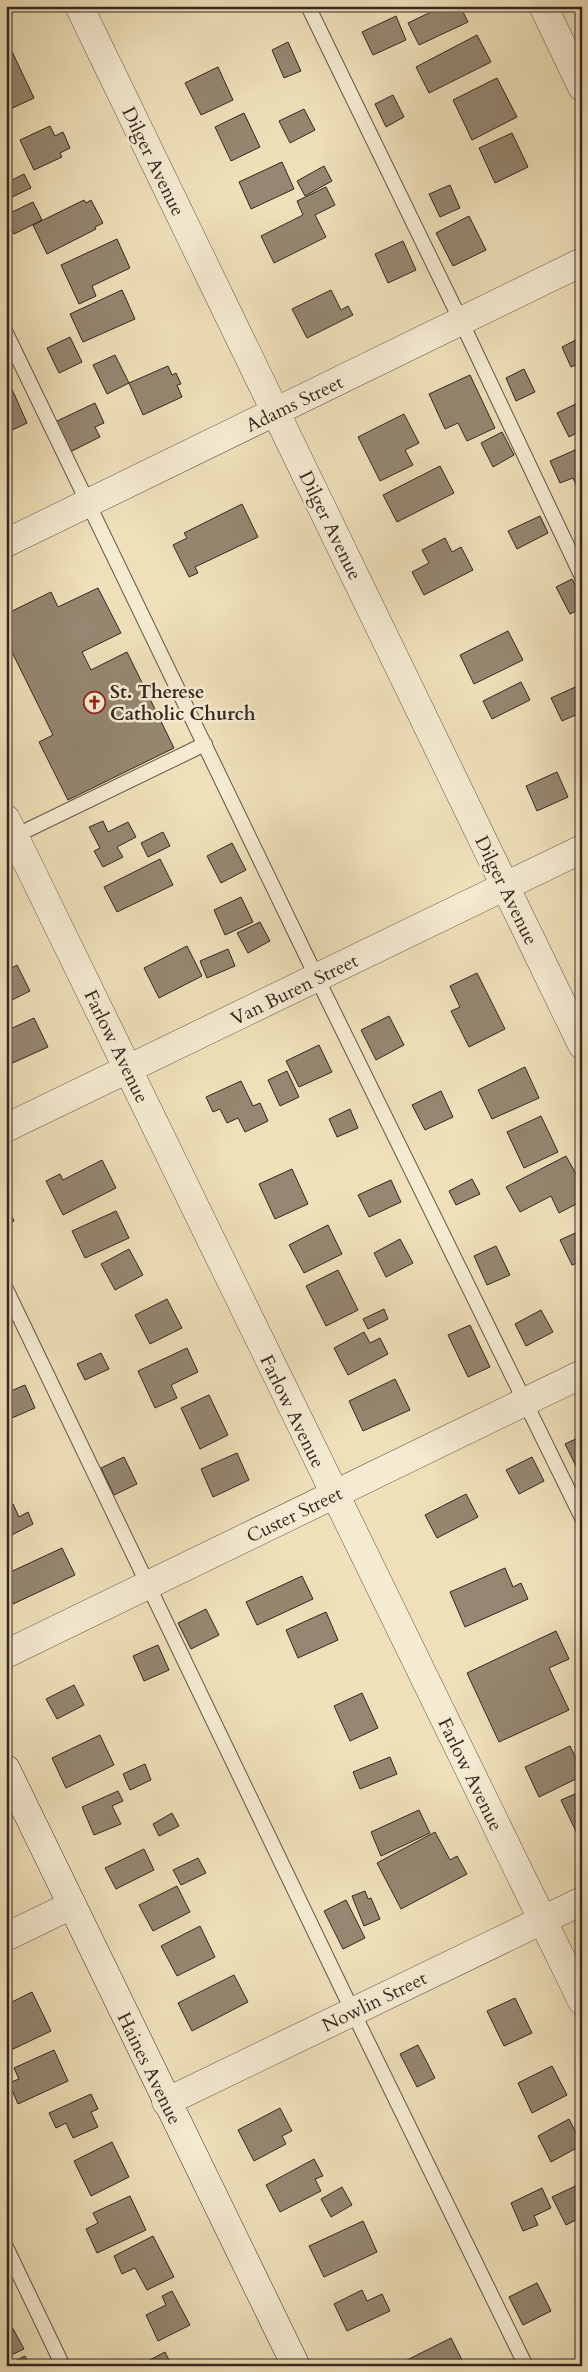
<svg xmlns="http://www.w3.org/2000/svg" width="588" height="2372" font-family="Cardo,serif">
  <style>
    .building { fill: #958771; stroke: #332722 }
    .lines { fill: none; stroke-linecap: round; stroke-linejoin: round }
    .lane-casing { stroke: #625548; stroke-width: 16 }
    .street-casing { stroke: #625548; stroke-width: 29 }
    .secondary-casing { stroke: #332722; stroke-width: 29 }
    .lane { stroke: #f5ebd2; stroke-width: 14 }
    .street { stroke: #f5ebd2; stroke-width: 28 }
    .secondary { stroke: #f5ebd2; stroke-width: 28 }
    .labels { text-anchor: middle; stroke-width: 5; stroke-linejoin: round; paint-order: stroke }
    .street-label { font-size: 19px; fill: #332722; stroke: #f5ebd2 }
    .poi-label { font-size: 19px; font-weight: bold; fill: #332722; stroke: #f5ebd2; text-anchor: start }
  </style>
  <rect width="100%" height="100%" fill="#efe0ba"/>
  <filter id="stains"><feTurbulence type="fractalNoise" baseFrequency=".004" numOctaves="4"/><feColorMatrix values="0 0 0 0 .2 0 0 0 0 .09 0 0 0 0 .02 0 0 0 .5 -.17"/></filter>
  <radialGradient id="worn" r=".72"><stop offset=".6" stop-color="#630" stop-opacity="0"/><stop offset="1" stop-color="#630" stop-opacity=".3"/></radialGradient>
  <!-- building -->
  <path class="building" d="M431,6h29l8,16 -49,23 -11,-22 25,-12z
    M396,16l10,24 -33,15 -11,-23z
    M477,35l14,27 -62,31 -13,-26z
    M7,41l27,57 -28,13v-70z
    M288,42l13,29 -17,7 -12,-28z
    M218,67l15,33 -32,15 -16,-32z
    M497,78l20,39 -45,23 -19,-40z
    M393,95l11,22 -18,10 -11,-23z
    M304,109l11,21 -25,13 -11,-22z
    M244,113l16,34 -29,14 -16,-34z
    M50,126l5,10 8,-4 7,16 -10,5 2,4 -28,13 -14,-30z
    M512,133l16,34 -33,16 -16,-35z
    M282,162l12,27 -43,20 -12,-27z
    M324,166l8,15 -27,15 -8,-15z
    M24,174l7,14 -23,11 -2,-16z
    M450,185l10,23 -20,9 -11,-23z
    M326,187l9,18 -20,10 11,22 -52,26 -13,-27 42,-21 -6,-14z
    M84,200l2,3 5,-3 12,23 -8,4 1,2 -49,25 -14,-29z
    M33,202l9,18 -28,14 -8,-19z
    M469,216l17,34 -33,16 -17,-33z
    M117,239l13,29 -38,18 4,10 -17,8 -18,-39z
    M403,241l13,29 -28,13 -13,-29z
    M122,290l13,29 -52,23 -13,-28z
    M331,290l10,20 7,-4 5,9 -46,23 -15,-29z
    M582,327v35l-11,5 -9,-20 18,-9 -4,-8z
    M70,337l12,25 -23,11 -12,-25z
    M115,355l14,28 -22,11 -14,-29z
    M168,366l4,9 4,-2 5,11 -4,1 5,12 -39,18 -14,-32z
    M524,369l11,23 -19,9 -10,-23z
    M470,375l25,53 -28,13 -9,-18 -13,6 -16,-35z
    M11,387l16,36 -21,10v-44z
    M582,401v29l-13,7 -12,-24z
    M95,403l9,20 -9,4 5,10 -30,15 -15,-30z
    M404,414l15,29 -14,7 8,15 -33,16 -22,-44z
    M502,432l12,23 -21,12 -12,-24z
    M582,447v50l-9,-19 -13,5 -10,-22z
    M440,466l14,27 -57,29 -14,-27z
    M242,504l16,33 -63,30 3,6 -9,4 -16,-32 14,-7 -3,-5z
    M540,516l8,17 -31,16 -9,-18z
    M445,538l7,14 9,-5 12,23 -49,25 -12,-23 17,-9 -7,-13z
    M572,579l10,18v11l-12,6 -14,-27z
    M98,588l23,45 -39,19 9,18 36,-18 47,96 -106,52 -29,-58 14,-7 -47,-95v-26l45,-22 7,15z
    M508,631l15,29 -49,24 -14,-29z
    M521,682l9,18 -38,19 -9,-18z
    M582,684v28l-20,9 -11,-23z
    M557,772l11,25 -31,14 -11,-25z
    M103,821l5,11 20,-10 8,15 -19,10 6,10 -20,10 -9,-16 6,-3 -11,-21z
    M163,832l7,14 -22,11 -7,-14z
    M232,843l14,27 -25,13 -14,-27z
    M160,859l13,26 -56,27 -13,-25z
    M241,897l12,25 -28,13 -11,-25z
    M260,922l10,19 -22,12 -11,-20z
    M187,946l15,30 -43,22 -15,-30z
    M228,949l7,17 -28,12 -7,-17z
    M17,965l13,26 -24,12v-32z
    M477,973l28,56 -36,18 -18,-36 9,-4 -10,-21z
    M389,1016l15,29 -28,15 -15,-30z
    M34,1018l14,29 -42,19v-35z
    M319,1045l13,27 -33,15 -13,-26z
    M525,1067l14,31 -47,21 -14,-29z
    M287,1071l12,26 -19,9 -12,-26z
    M241,1081l12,25 7,-3 8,18 -23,11 -7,-14 -11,5 -7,-14 -7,3 -7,-15z
    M441,1091l12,26 -28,13 -13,-25z
    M350,1109l8,19 -21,9 -8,-18z
    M541,1116l17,36 -34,16 -17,-36z
    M566,1156l16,29v16l-23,12 -8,-17 -31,16 -14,-25z
    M102,1160l14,28 -53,27 -17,-34 14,-7 3,6z
    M292,1169l16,35 -33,15 -16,-35z
    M472,1179l8,15 -24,11 -7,-14z
    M391,1180l10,22 -32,15 -11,-22z
    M6,1204l8,17 -8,4z
    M116,1211l13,27 -44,20 -13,-27z
    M328,1225l14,29 -38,19 -15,-28z
    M582,1230v31l-10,4 -12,-25z
    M400,1239l13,24 -27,14 -12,-24z
    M496,1246l14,29 -23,10 -13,-29z
    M129,1249l14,26 -28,15 -14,-26z
    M338,1270l20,40 -32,16 -20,-40z
    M167,1299l15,29 -32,16 -15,-29z
    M384,1309l4,10 -20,10 -5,-10z
    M541,1310l12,22 -27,14 -11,-22z
    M470,1325l20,42 -22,10 -20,-42z
    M364,1332l6,11 10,-5 8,16 -40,21 -14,-27z
    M187,1348l11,24 -27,13 6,13 -22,10 -17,-37z
    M101,1353l8,16 -24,11 -8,-16z
    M395,1379l15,31 -47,21 -14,-30z
    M25,1385l10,23 -23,10 -6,-14v-11z
    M209,1395l19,40 -28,14 -19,-41z
    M582,1436v39l-1,1 -16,-32z
    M237,1453l12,27 -36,17 -12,-28z
    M124,1457l13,27 -23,11 -13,-27z
    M532,1457l12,24 -25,13 -13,-24z
    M466,1494l12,23 -41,21 -12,-23z
    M13,1504l6,13 9,-5 5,12 -27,14v-31z
    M62,1548l13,27 -62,29 -7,-14v-16z
    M505,1568l8,19 8,-4 7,16 -63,28 -15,-35z
    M302,1576l11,23 -56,26 -11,-23z
    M206,1609l13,26 -28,14 -13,-26z
    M326,1612l12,28 -40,18 -12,-28z
    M556,1631l13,28 -20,9 20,42 -70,32 -32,-69z
    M158,1645l11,25 -25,11 -11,-25z
    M74,1685l10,20 -27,14 -11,-20z
    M362,1693l16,35 -28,13 -16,-35z
    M100,1735l14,30 -48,23 -14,-30z
    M570,1746l12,25v5l-43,21 -14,-30z
    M390,1757l7,17 -37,15 -7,-17z
    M145,1764l6,16 -21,10 -7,-16z
    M118,1791l5,10 -11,5 9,18 -27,11 -12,-28z
    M582,1791v53l-21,-44z
    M419,1810l11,23 -49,23 -10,-24z
    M172,1813l7,13 -20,10 -6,-12z
    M435,1832l15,28 7,-4 10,18 -66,35 -24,-46z
    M144,1849l10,21 -38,19 -11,-21z
    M198,1858l8,15 -25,12 -8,-15z
    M177,1886l13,26 -37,19 -14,-26z
    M365,1891l3,8 3,-1 9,21 -16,7 -12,-30z
    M346,1900l19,38 -22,11 -19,-38z
    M200,1926l15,31 -38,19 -16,-30z
    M234,1975l14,27 -56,29 -14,-28z
    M32,1992l19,39 -40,19 -5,-10v-15l3,-1 -3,-6v-13z
    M515,1998l17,35 -28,13 -17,-35z
    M418,2045l17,33 -18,9 -17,-33z
    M54,2050l14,31 -50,23 -9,-21 10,-4 -5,-11z
    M552,2066l15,29 -35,18 -14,-30z
    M91,2094l7,15 -7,3 7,15 -25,11 -7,-15 -10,5 -7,-15z
    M280,2108l12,23 -10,5 4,8 -32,17 -16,-31z
    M569,2119l13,26 -31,17 -13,-26z
    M112,2142l17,35 -38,19 -17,-35z
    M314,2159l9,17 -8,3 6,12 -41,21 -14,-27z
    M582,2183v34l-16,8 -14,-28z
    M342,2187l10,18 -21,12 -10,-18z
    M542,2188l9,20 -17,8 4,9 -15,6 -12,-28z
    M130,2196l16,34 -49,23 -11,-24 12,-6 -5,-10z
    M363,2221l14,31 -53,25 -15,-31z
    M153,2236l21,41 -27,13 -12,-22 -13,6 -8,-18z
    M537,2283l14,28 -28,14 -14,-28z
    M362,2290l5,11 15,-7 8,17 -43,20 -13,-27z
    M172,2291l18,34 -32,16 -12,-26 20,-10 -4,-9z
    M11,2325l13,24 -17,8 -1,-30z
    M451,2338l13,26 -69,2z
    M165,2352l7,14h-34z
    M25,2356l5,10h-24v-1z"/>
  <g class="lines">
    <defs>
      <path id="lane" d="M308,6l153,315 121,256
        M6,333l311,645 265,540
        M15,836l190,-92
        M6,1289l347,723 173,354
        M6,2247l57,119"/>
      <path id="street" d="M79,6l503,1039
        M543,6l39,81
        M6,543l576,-281
        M6,819l576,1182
        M6,1128l576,-279
        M6,1654l576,-280
        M6,1937l66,-32
        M166,2102l416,-201"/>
      <path id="secondary" d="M6,1769l290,597"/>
    </defs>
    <!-- lane casing -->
    <use href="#lane" class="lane-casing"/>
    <!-- street casing -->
    <use href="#street" class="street-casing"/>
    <!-- secondary casing -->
    <use href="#secondary" class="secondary-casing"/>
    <!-- lane -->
    <use href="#lane" class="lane"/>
    <!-- street -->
    <use href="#street" class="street"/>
    <!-- secondary -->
    <use href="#secondary" class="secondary"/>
  </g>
  <!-- icons -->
  <defs>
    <symbol id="church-ring" viewBox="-11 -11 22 22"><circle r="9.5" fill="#f5ebd2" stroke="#8f2418" stroke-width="1.5"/><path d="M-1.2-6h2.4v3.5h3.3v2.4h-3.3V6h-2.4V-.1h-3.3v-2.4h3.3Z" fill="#8f2418"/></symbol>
  </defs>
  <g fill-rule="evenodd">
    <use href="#church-ring" x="82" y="690" width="25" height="25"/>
  </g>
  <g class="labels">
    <!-- street labels -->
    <g class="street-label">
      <text transform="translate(154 161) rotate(64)" y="7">Dilger Avenue</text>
      <text transform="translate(294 403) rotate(-26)" y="7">Adams Street</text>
      <text transform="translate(331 525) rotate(64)" y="7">Dilger Avenue</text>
      <text transform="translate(507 890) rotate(64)" y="7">Dilger Avenue</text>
      <text transform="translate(294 989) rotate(-26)" y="7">Van Buren Street</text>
      <text transform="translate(117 1046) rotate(64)" y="7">Farlow Avenue</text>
      <text transform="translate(293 1411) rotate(64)" y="7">Farlow Avenue</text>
      <text transform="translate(294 1514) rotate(-26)" y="7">Custer Street</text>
      <text transform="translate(471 1774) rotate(64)" y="7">Farlow Avenue</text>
      <text transform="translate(374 2001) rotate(-26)" y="7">Nowlin Street</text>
      <text transform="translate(150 2068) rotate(64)" y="7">Haines Avenue</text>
    </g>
    <!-- poi labels -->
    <g class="poi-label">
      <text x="110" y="698">St. Therese<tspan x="110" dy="22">Catholic Church</tspan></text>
    </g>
  </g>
  <!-- margin -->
  <rect width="588" height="2372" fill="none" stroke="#efe0ba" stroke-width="25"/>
  <rect x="8" y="8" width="573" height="2357" fill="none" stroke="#332722" stroke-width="2.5"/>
  <rect x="12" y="12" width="563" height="2347" fill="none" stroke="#332722"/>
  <rect width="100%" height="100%" filter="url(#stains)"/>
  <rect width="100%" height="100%" fill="url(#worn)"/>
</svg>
